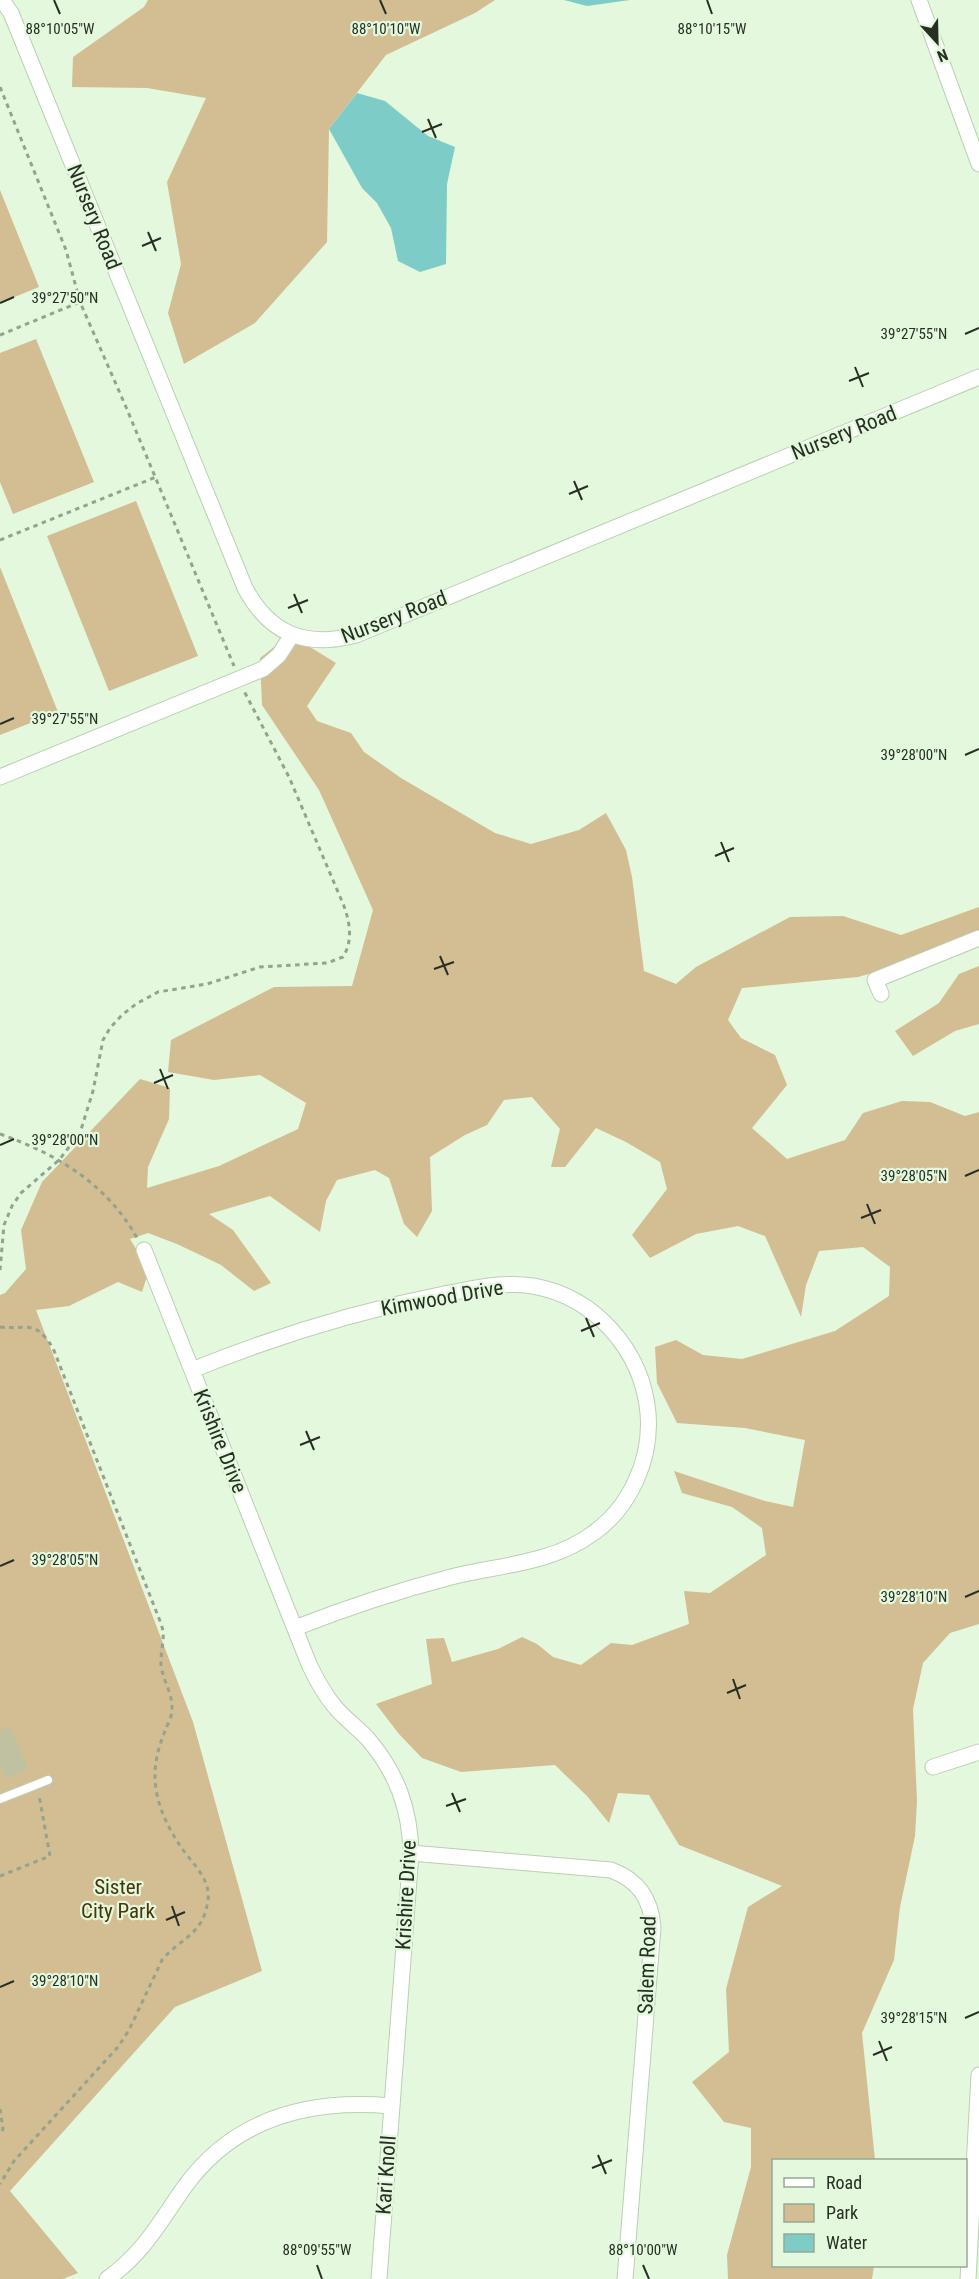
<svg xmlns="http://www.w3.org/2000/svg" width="979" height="2279" font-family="'Roboto Condensed',sans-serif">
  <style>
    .green { fill: #d3bd92 }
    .water { fill: #7eccc7 }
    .building { fill: #bfc1a1 }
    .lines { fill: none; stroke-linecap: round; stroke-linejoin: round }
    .service-casing { stroke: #bbcfb3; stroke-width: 10 }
    .minor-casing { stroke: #bbcfb3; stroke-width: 17 }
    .path { stroke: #93a38e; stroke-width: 3; stroke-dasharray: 4.5 4.5; stroke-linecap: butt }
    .service { stroke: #fff; stroke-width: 8 }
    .minor { stroke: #fff; stroke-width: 15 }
    .ticks { fill: none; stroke: #272f24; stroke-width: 2 }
    .labels { text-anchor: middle; stroke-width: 4.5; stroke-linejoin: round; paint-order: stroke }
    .street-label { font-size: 21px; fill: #272f24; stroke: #e3f8dc }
    .park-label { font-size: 21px; fill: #483508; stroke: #e3f8dc }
    .ticks-label { font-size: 15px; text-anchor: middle; fill: #272f24; stroke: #e3f8dc; stroke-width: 4.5; stroke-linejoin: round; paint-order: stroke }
  </style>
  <rect width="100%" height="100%" fill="#e3f8dc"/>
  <!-- green -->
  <path class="green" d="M148,0h347l-20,13 -89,42 -57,74 -2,113 -72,81 -71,41 -16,-51 13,-49 -14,-82 39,-84 -59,-10 -75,-1 1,-30 71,-50z
    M0,190l39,97 -39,16z
    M36,339l58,143 -81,32 -13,-32v-129z
    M136,501l62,155 -89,35 -62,-155z
    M0,567l58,145 -58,23z
    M283,640l27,7 26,16 -29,43 10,15 34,12 13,19 37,26 94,55 36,11 48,-14 27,-17 20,37 6,27 12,94 32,13 20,-17 94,-50 53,-1 58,19 78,-28v26l-68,29 -53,15 -116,11 -14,32 13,18 34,17 12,30 -35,43 35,31 58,-19 18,-27 39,-12 28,1 35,14 14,-4v512l-29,9 -27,30 -10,46 4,92 -2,35 -15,71 -6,53 -32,73 13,127h-101v106h100l-2,13h-144l-1,-24 24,-88v-39l-27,-6 -32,-40 37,-30 -3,-63 22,-82 34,-21 -103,-41 -30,-50 -31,-2 -9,30 -22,-27 -32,-31 -94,7 -39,-14 -23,-24 -23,-30 56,-20 -6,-45 18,-1 8,24 46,-13 24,-12 15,7 16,13 28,8 30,-22 21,2 57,-21 -5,-33 26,2 56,-38 -4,-27 -30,-21 -50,-14 -8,-22 91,30 28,6 12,-67 -60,-12 -68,-5 -20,-40 -2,-36 21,-7 27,15 39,4 93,-28 54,-35 1,-29 -27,-20 -44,4 -13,34 -5,32 -36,-81 -27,-10 -42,8 -46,24 -18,-23 35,-46 -7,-27 -34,-20 -30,-14 -31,39h-14l9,-38 -28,-32 -28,3 -17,25 -22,10 -35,22 2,54 -15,26 -13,-13 -15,-46 -14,-8 -38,10 -11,21 -6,31 -50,-36 -61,18 24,16 38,53 -17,8 -33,-26 -44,-21 -29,-11 -18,6 19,31 -7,22 -24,-10 -49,24 -33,4 157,412 69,249 -87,36 -165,184 68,82 -15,6h-63v-984l5,-2 21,-24 -5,-39 21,-48 98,-103 30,9 -1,31 -21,48 -1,21 72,-22 79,-37 8,-26 -46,-28 -46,5 -46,-8 3,-32 103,-53 78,-1 21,-76 -54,-120 -57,-85 -2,-47z
    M979,966v58l-24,7 -42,25 -18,-25 44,-28 20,-29z"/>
  <!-- water -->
  <path class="water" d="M564,0h66l-43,6z
    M357,93l28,8 43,35 27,11 -8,37 -1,80 -26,8 -22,-11 -7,-33 -14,-25 -15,-15 -33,-59z"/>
  <!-- building -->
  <path class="building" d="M10,1727l18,42 -22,10 -6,-14v-34z"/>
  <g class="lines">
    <defs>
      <path id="service" d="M0,1799l48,-19"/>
      <path id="minor" d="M2,0l9,13 234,575c25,47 61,60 111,47l623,-258
        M919,0l60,164
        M0,777l263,-108 16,-14 13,-20
        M881,994l-6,-14 104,-42
        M144,1250l165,414c7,15 15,30 26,43 10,12 23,21 33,32 29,34 42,70 43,114l-32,426
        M192,1370c81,-33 166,-59 252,-76 29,-5 59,-13 89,-8 62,11 109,64 115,127 4,46 -18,95 -56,121 -41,30 -94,31 -141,43 -54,14 -105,31 -156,51
        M933,1767l46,-15
        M411,1853l200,17c27,10 40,28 42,57l-28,352
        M107,2279c38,-27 53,-58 79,-94 50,-68 125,-86 205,-79
        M968,2279l11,-204"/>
    </defs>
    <!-- service casing -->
    <use href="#service" class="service-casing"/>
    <!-- minor casing -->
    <use href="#minor" class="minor-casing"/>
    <!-- path -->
    <path class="path" d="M0,87l66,163 14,52 46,105 108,259
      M0,335l80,-33
      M0,540l156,-63
      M0,1134c57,20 107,50 137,104
      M0,1270l4,-45 8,-19 9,-13 38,-33 21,-27 13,-42 10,-51 7,-12 12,-13 14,-11 22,-12 49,-8 53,-17 67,-4 16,-6c10,-16 7,-34 1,-51l-55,-129 -45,-86
      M0,1327c30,3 34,-8 53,21l105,268c2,5 5,12 5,17 1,11 -3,22 -2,32 2,16 12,29 11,45 0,7 -5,15 -7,21 -8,20 -12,37 -9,58 3,20 12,38 23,55 10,17 32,33 29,56 -5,36 -27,37 -46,60l-33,70 -11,17 -104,114 -14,23
      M0,1876l50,-20 -11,-61
      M0,2109l3,20 -3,6"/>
    <!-- service -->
    <use href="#service" class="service"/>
    <!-- minor -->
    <use href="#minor" class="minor"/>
  </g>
  <!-- ticks -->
  <path class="ticks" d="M54,0l6,14M380,0l6,14M707,0l5,14M428,119l8,19M422,132l20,-8M148,232l8,19M142,246l19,-8M0,303l14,-6M965,334l14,-6M855,367l8,20M849,381l20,-8M574,481l8,19M569,494l19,-8M294,594l8,19M288,608l20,-8M0,724l14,-6M965,755l14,-6M721,842l8,20M715,856l19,-8M440,956l8,19M434,969l20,-7M160,1069l8,20M154,1083l19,-8M0,1145l14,-6M965,1176l14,-6M867,1204l8,20M861,1218l20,-8M586,1318l8,19M581,1331l19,-8M306,1431l8,19M300,1445l20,-8M0,1566l14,-6M965,1597l14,-6M733,1679l7,20M727,1693l19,-8M452,1793l8,19M446,1806l20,-7M172,1906l7,20M166,1920l19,-8M0,1987l14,-6M965,2018l14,-6M879,2041l8,20M873,2055l19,-8M598,2155l8,19M592,2168l20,-8M317,2265l5,14M643,2265l6,14"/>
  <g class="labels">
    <!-- street labels -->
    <g class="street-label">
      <text transform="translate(94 217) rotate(68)" y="7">Nursery Road</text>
      <text transform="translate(844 433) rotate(-22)" y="7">Nursery Road</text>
      <text transform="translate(394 617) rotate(-21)" y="7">Nursery Road</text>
      <text transform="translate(442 1298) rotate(-10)" y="7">Kimwood Drive</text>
      <text transform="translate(220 1441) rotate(68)" y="7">Krishire Drive</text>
      <text transform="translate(406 1895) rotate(-87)" y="7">Krishire Drive</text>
      <text transform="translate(647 1965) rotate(-88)" y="7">Salem Road</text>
      <text transform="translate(386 2175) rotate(-86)" y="7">Kari Knoll</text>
    </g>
    <!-- park labels -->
    <g class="park-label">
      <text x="118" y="1894">Sister<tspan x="118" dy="24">City Park</tspan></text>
    </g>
  </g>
  <g class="ticks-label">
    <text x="60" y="34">88°10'05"W</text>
    <text x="386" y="34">88°10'10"W</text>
    <text x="712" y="34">88°10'15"W</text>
    <text x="65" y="303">39°27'50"N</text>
    <text x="914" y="339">39°27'55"N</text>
    <text x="65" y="724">39°27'55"N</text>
    <text x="914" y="760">39°28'00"N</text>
    <text x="65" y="1145">39°28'00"N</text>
    <text x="914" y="1181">39°28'05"N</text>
    <text x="65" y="1565">39°28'05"N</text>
    <text x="914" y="1602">39°28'10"N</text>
    <text x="65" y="1986">39°28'10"N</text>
    <text x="914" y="2023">39°28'15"N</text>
    <text x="317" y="2255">88°09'55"W</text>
    <text x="643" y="2255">88°10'00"W</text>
  </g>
  <!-- legend -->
  <rect x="772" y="2159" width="195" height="108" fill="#e3f8dc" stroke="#98a892" stroke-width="1.5"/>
  <rect x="784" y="2178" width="30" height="9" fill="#ffffff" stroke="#98a892" stroke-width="1.5"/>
  <text x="826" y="2189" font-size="18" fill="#272f24">Road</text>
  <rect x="784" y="2204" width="30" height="18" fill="#d3bd92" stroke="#98a892" stroke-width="1.5"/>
  <text x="826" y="2219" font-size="18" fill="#272f24">Park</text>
  <rect x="784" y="2234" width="30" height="18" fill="#7eccc7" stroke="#98a892" stroke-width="1.5"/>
  <text x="826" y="2249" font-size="18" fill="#272f24">Water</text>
  <!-- north arrow -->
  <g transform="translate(937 42) rotate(158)" stroke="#e3f8dc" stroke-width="4.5" paint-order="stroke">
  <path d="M0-4.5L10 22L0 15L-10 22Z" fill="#272f24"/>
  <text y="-9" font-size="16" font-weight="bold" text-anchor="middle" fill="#272f24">N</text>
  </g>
</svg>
